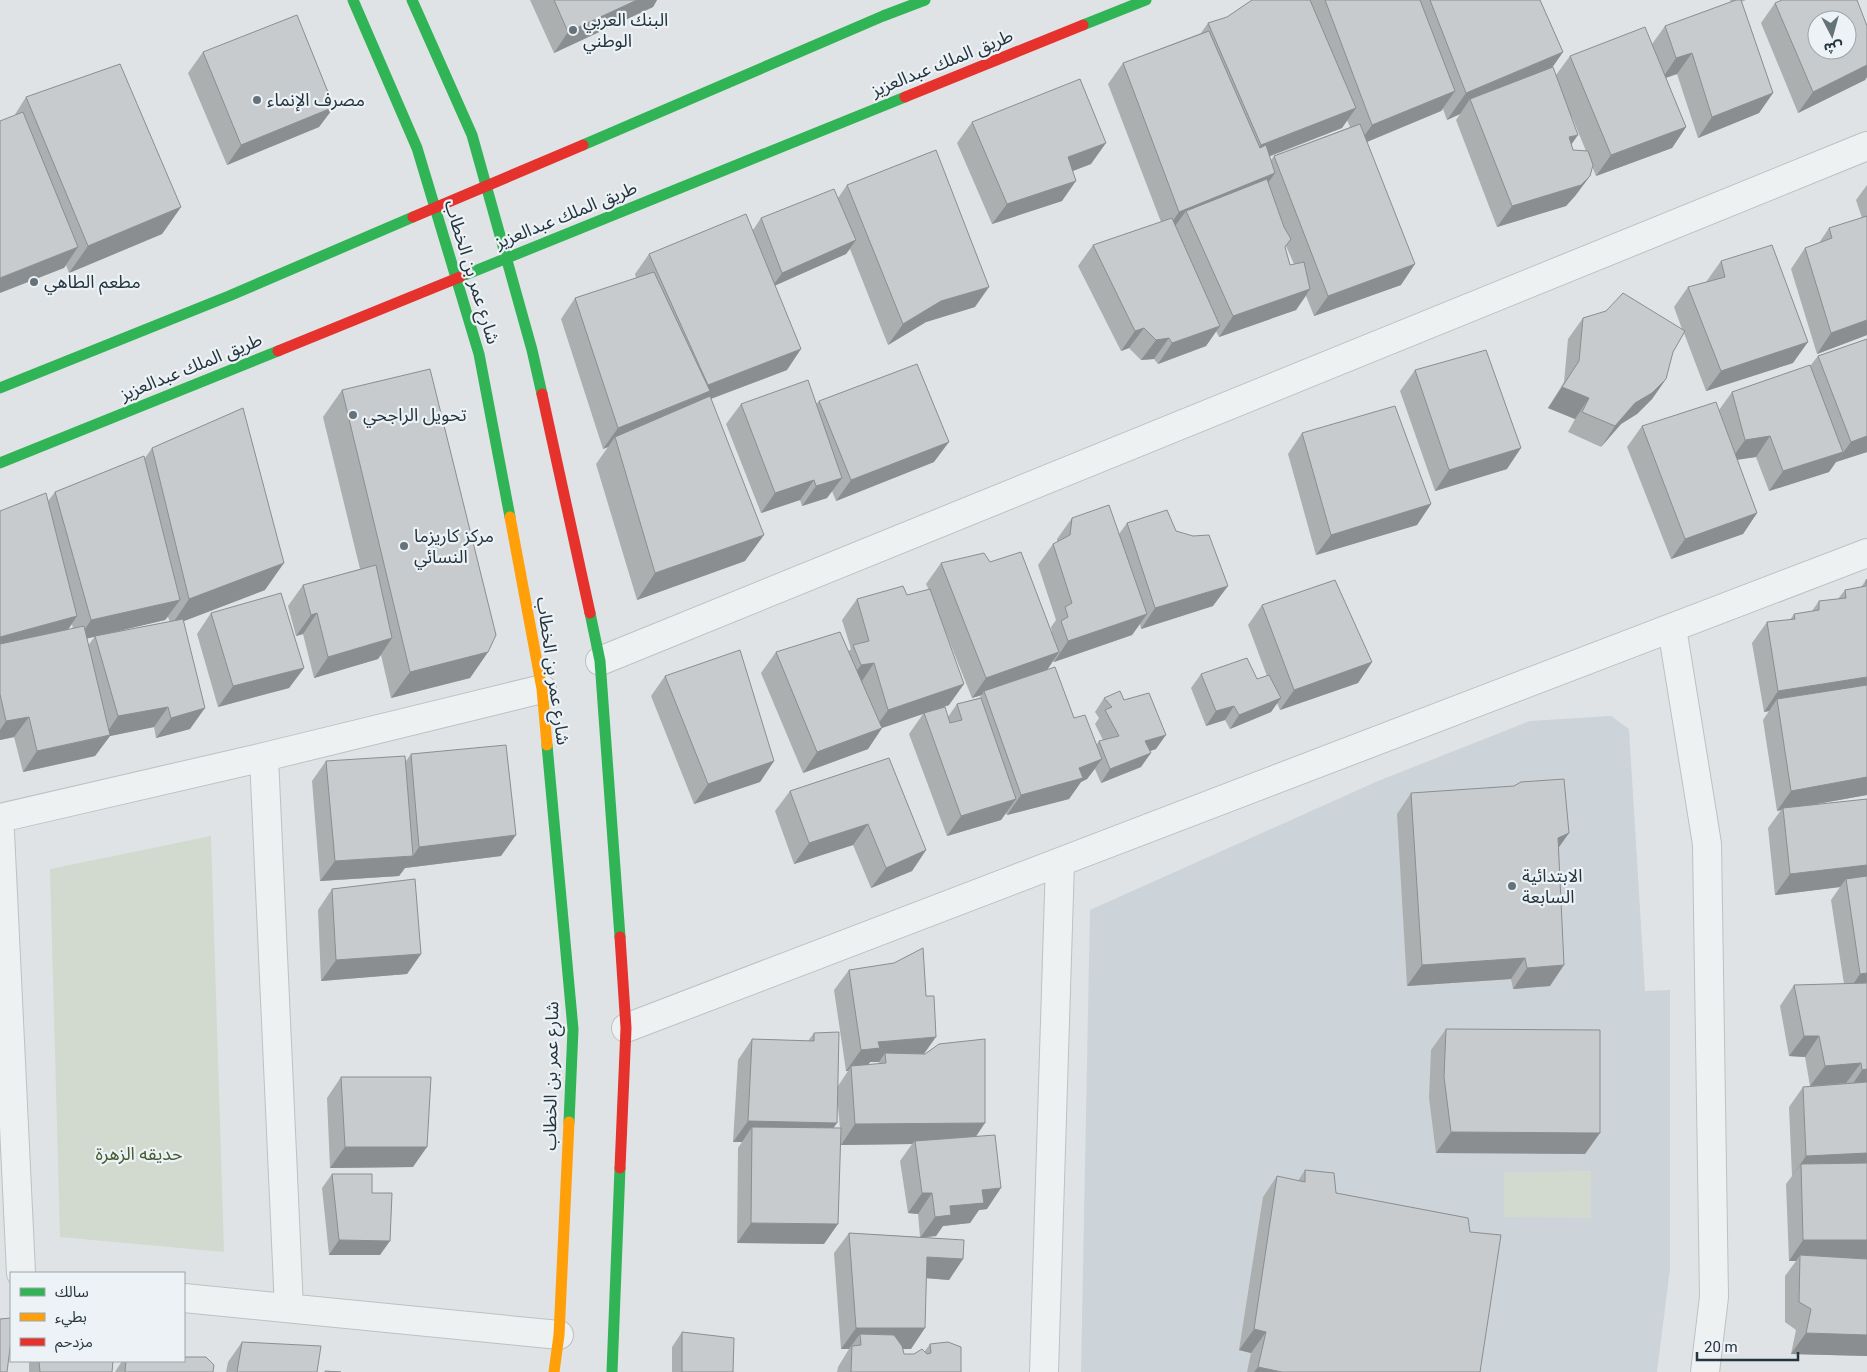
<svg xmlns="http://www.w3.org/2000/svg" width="1867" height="1372" font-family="Roboto,'Noto Sans Arabic',sans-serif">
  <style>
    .built { fill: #ccd3d9 }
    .green { fill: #d2dacf }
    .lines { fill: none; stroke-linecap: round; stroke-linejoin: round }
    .street-casing { stroke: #bdc1c3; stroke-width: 30 }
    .street { stroke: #eef1f2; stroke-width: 28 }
    .fast { stroke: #30b455; stroke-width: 11 }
    .slow { stroke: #ff9f0a; stroke-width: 11 }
    .jam { stroke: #e5322d; stroke-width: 11 }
    .wall { fill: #abafb0; fill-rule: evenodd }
    .shaded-wall { fill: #8b8e90 }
    .building { fill: #c7cbcd; stroke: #8b8e90; fill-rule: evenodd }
    .poi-dot { fill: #667279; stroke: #ecf2f5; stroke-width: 2 }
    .labels { text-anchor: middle; stroke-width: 4.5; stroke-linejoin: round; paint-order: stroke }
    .poi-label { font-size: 18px; fill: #25353f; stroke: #ecf2f5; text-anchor: start }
    .street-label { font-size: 18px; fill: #25353f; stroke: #ecf2f5 }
    .park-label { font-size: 18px; fill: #445c31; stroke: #ecf2f5 }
  </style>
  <rect width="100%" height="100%" fill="#dfe3e5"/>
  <!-- built -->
  <path class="built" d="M1611,716l18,13 16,262 25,-1v279l-13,103h-576l9,-462 288,-129 152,-60z"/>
  <!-- green -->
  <path class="green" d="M211,836l13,416 -164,-15 -10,-368z
    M1591,1171v47l-87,-1v-45z"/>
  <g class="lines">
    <defs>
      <path id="street" d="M1672,628l35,216 7,453 -9,75
        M600,661l1267,-515
        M264,757l25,551
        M0,818l264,-61 278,-68
        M0,832l21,441
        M626,1028l1241,-475
        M184,1298l375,37
        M1044,1372l16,-510"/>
    </defs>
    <!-- street casing -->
    <use href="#street" class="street-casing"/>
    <!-- street -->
    <use href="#street" class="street"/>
    <!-- fast -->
    <path class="fast" d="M353,0l64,148 62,206 31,163
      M412,0l60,135 60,215 10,44
      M1083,25l63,-25
      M583,145l300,-129 42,-16
      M460,277l445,-180
      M0,388l229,-92 184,-79
      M0,463l278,-112
      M590,613l10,48 20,276
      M547,745l26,284 -4,93
      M612,1372l8,-204"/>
    <!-- slow -->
    <path class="slow" d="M510,517l32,172 5,56
      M554,1372l5,-37 10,-213"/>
    <!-- jam -->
    <path class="jam" d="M905,97l178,-72
      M413,217l170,-72
      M278,351l182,-74
      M542,394l48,219
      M620,937l6,91 -6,140"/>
  </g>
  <!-- wall -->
  <path class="wall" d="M530,0h127l-4,7 -99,46z
    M1252,0h288l23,52 -11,15 4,8 14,-19 82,-12 13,-18 66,-24 -1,-2h16l-5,2 32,91 -14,20 -61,25 -21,-64 -11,4 20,49 -14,21 -76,28 -4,-10 -2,10 -15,20 -9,10 -69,21 -41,-107 4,-6 -13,6 -4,-11 -2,2 -74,31 34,143 -87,31 -8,-20 -10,14 -77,27 -3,-6 -10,15 -48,18 -4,-5 -13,1 -12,-12 -8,3 -43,-85 15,-21 68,-23 -53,-138 15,-21 78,-30 7,-10 19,-6zM1572,117l14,34 -13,-1 -2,-6zM1347,120l3,7 -76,29 -3,4 -2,-3 73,-29zM1286,246l8,18 -4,1 -5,-18z
    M1775,3l92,23v51l-2,3 -67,33 -37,-90z
    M203,52l131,55 -15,20 -92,38 -39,-92z
    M26,97l155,110 -19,27 -93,39 -3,-8 -2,3 -50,-152z
    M972,122l119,42 -18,7 -11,30 -70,23 -35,-81z
    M847,185l128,122 -49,15 -38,23 -38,-96 -4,5 -71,31 12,85 -76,29 34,162 -108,39 -41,-136 12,-17 -5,2 -42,-130 14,-21 61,-20 -1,-4 14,-20 104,-24 8,-12 77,-20z
    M1867,185v150l-50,19 -26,-85 14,-21 14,-5 10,-15 33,-10 -6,-18z
    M1721,261l72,102 -87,28 -22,-58 -11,19 -7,27 -14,20 -15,15 -16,10 -20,23 -33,-15 7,-13 -27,-11 16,-26 4,-43 15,-21 99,11 -8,-22 14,-20 18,-5z
    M1867,339v113l-31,10 -7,10 -60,19 -13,-34 -19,2 20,54 -14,21 -72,25 -44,-112 15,-21 77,-16 13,-18 78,-26 8,-10z
    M1415,370l92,99 -72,22 -35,-100z
    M342,390l146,262 -18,26 -79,20 -10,-43 -3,4 -64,19 -11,-44 -7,2 -8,-30 15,-21 57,-16 -37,-152z
    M819,401l115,61 -98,39 -4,-10 -5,7 -25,8 -2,-6 -39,13 -35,-89 15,-20h75z
    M1302,433l129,71 -14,21 -101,30 -28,-101z
    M152,448l113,142 -81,31 6,108 -34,9 -2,-11 -44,9 -15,20 -72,16 -9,-35 -14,3v-229l48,-10 7,-9 90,-34zM168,617l2,5 -75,14 70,-16zM72,624l1,5 -5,1zM95,636l-7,10 -1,-8z
    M1072,518l47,16 8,-11 49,8 37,75 -72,23 -1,-5 -8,11 -78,27 -1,-1 -6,9 27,48 22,27 3,-4 4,-1 -8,-16 4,-6 -4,-6 9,-14 20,2 32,49 -6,2 -9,16 -40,16 -6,-14 -8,10 -6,3 -12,17 -62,16 -1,-2 -5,7 -54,16 -38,-102 14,-20 -41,14 -14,21 -65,24 -42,-100 15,-21 73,-1 2,-2 -9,-29 15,-21 50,-4 22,-5 -3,-6 15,-21 49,-1 62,71 -1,-6 5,-7 -18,-55 15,-21 4,-2v-3zM942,623l30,75 10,-3 -3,3 -22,6 -9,13 -6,-9 7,-3z
    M1867,579v216l-56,10 56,-6v557l-76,-2 5,-24 -11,-8v-46l11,-15h-7l-3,-77 6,-8 -3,-69 14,-20 7,-1 -5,-29 -16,-1 -9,-50 14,-21 50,-1 -13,-84 9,-13 -65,8 -7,-67 13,-18 -4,1 -14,-91 6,-9 -5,1 -12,-69 15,-21 23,-2 4,-6 18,-3 7,-10 19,-2 7,-9 16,-3z
    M1262,605l110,57 -14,21 -78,27 -3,-7 -6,9 -41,17 -5,-9 -19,6 -15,-38 10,-14 56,5 10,-3 -19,-51z
    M211,613l93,55 -15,20 -71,19 -21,-73z
    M665,676l109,85 -14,21 -66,22 -43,-108z
    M411,754l90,102 -96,12 -6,8 -79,5 -8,-100 14,-20h80z
    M790,791l136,59 -14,21 -41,17 -18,-43 -59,19 -19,-53z
    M1411,793l158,40 -10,14 -9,139 -37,3 -2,-10 -104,7 -10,-172z
    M332,889l89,65 -14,20 -86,7 -3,-71z
    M849,970l75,84 52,82 11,73 -8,1 -9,13 -27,3 -7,10 -15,1 42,22 -14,21 -23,-2 -15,71h-8l1,5h10l11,-3 5,-7 31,28h-124l1,-5 11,-18h-8l-7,-96 15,-20 71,4 -2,-23 -10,-1 -8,-52 12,-17 -71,1v-4l-17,103 -87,-1 1,-95 4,-6h-9l5,-82 14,-21 56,2 6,-8 24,53 10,-15h-2l-12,-81zM870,1062h9l-1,2 -10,1zM837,1096l3,32h-7l4,-5z
    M1446,1029l139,125 -149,-1 -7,-55 2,-48z
    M341,1077l72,90 -83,1 -3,-70z
    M1305,1170l31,23 144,179h-233l4,-19 -12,-3 24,-153 14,-21 21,5z
    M332,1174l40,19 8,62h-51l-7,-67z
    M682,1332l51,40h-61v-25z
    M242,1342l75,30h-91l2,-10z
    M31,1361h82l-1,11h-83v-9z
    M122,1361h62l29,11h-98z"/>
  <!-- shaded-wall -->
  <path class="shaded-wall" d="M637,0h20l-4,7 -99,46 14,-21z
    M1563,52l-18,26 -75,21 -10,15 -13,6 19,-27z
    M1692,53l-15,21 -15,5 14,-21z
    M1867,65v12l-2,3 -67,33 15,-21z
    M1455,91l-14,20 -84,35 15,-21z
    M1773,93l-14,20 -61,25 14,-21z
    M334,107l-15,20 -92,38 14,-20z
    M1356,108l-14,20 -96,37 15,-20z
    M1686,127l-14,21 -76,28 15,-21z
    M1578,135l-14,20 5,-18z
    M1106,143l-15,21 -37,14 14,-21z
    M1275,173l-14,20 -75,18 -13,18 -8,3 14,-20z
    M1590,176l-15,20 -9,10 -69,21 15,-21z
    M1076,181l-14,20 -70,23 15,-20z
    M181,207l-19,27 -93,39 19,-27z
    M856,240l-10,14 -74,33 10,-14z
    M78,247l-14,21 -64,25v-15z
    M1415,264l-14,21 -87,31 14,-20z
    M989,287l-14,20 -49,15 -38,23 15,-21 38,-23z
    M1310,289l-14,21 -77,27 14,-21z
    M1867,320v15l-50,19 14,-21z
    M1220,326l-14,20 -48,18 14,-21z
    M1144,328l-15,20 -8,3 14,-20z
    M1169,338l-15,21 -13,1 15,-20z
    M1808,342l-15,21 -87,28 15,-20z
    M801,349l-14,21 -85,32 -87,35 -7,10 -5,2 15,-21 83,-33 7,-10z
    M1666,379l-14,20 -15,15 -16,10 -20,23 14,-21 20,-23z
    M1562,387l27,11 -14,21 -27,-11z
    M1770,436l-14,21 -26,4 15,-21z
    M1867,436v16l-31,10 15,-20z
    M949,442l-15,20 -98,39 15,-21z
    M1521,448l-14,21 -72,22 14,-21z
    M1843,452l-14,20 -60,19 14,-20z
    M842,478l-15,20 -25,8 14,-20z
    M814,480l-14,20 -39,13 14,-20z
    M1431,504l-14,21 -101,30 15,-20z
    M1757,513l-14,21 -72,25 14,-20z
    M764,535l-19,26 -108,39 18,-27z
    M284,563l-19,27 -94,36 18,-27z
    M1228,586l-15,20 -72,23 14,-21z
    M180,600l-15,20 -88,21 14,-21z
    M317,613l-14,21 -7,2 15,-21z
    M1147,614l-15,21 -78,27 14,-21z
    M77,616l-14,21 -63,17v-17z
    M392,638l-14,21 -64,19 14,-21z
    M488,652l-18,26 -79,20 19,-26z
    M1059,652l-14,21 -61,18 -2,4 -10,3 14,-20z
    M1372,662l-14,21 -78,27 14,-20z
    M874,663l-14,21 -14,2 15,-21z
    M304,668l-15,20 -71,19 15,-21z
    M1867,677v18l-90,4 -8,12 -5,1 14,-21z
    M964,684l-15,21 -76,26 15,-21z
    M1281,698l-10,14 -41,17 9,-14z
    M1234,706l-9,14 -19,6 10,-15z
    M168,707l-14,20 -44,9 -15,20 -72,16 14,-21 67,-14 14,-21z
    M205,708l-15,21 -34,9 15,-20z
    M29,717l-15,20 -14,3v-10l6,-9z
    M882,728l-14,21 -65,24 14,-21z
    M1166,735l-10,14 -21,7 10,-15z
    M1151,753l-10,14 -40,16 9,-14z
    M1102,759l-15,20 -6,3 -12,17 -62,16 14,-20 58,-27z
    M774,761l-14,21 -66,22 14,-20z
    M1867,777v18l-84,15v-2l-2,2 -4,1 14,-20z
    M1016,799l-15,21 -54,16 14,-20z
    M868,824l-15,21 -59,19 15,-21z
    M1569,833l-15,21 4,-16z
    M516,835l-15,21 -96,12 -6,8 -79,5 15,-20 78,-5 6,-9z
    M926,850l-14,21 -41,17 15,-20z
    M1867,865v19l-21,-5 -6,8 -65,8 15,-21z
    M421,954l-14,20 -86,7 15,-21z
    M1525,958l-14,21 -104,7 15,-21z
    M1564,965l-14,21 -37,3 14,-21z
    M1867,973v19l-21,3 14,-21z
    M1804,1036h15l-14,21 -16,-1z
    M936,1037l-15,21 -36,-5 -6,9h-9l-4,6 -15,-2 -3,5h-2l15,-21 17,-8z
    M1861,1063l-15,20 -36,3 15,-20z
    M1867,1069v18l-19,4 14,-21z
    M748,1121l89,2 -15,20 -70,-16 -10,15h-9z
    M985,1123l-14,21 -56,-3 -3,3 -71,1 14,-21z
    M1451,1132l149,1 -15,21 -149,-1z
    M345,1147h82l-14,20 -83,1z
    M1867,1153v20l-66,-9 -9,12 14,-20z
    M1001,1188l-14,21 -8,1 -9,13 -27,3 -7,10 -16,2 15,-21 15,-11 32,-16z
    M922,1193h10l-14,21 -10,-1z
    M751,1223l87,1 -14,20 -87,-1z
    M339,1240l51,1 -10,14h-51z
    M1803,1240h64v21l-67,-6 -4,6h-7z
    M927,1257l36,2 -14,21 -37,-3z
    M856,1328h69l-14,21h-53l3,-4 -1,-11 -11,15h-8z
    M1254,1329l12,3 -15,21 -12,-3z
    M1806,1333l61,2v21l-76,-2z
    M1258,1367l24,5h-28z"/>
  <!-- building -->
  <path class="building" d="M554,0h83l-69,32z
    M1252,0h58l46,108 -95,37 -53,-122 19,-6z
    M1325,0h95l35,91 -83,34z
    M1430,0h110l23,52 -97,41z
    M1736,0h5l32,93 -61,24 -20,-64 -16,5 -11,-32z
    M1782,0h75l10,26v39l-54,27 -38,-89zM1817,20h30v30h-30z
    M297,15l37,92 -93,38 -38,-93z
    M1645,27l41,100 -75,28 -41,-99z
    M1209,31l51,117 6,-3 9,28 -96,39 -56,-149z
    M120,64l61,143 -93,39 -62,-149z
    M1553,67l25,68 -9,2 4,13 15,1 5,14 -3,11 -9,9 -69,21 -42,-107z
    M1080,79l26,64 -38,14 8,24 -69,23 -35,-82z
    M23,112l55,135 -78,31v-157z
    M1360,124l55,140 -87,32 -54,-140z
    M936,150l53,137 -48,14 -38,23 -56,-139z
    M1267,179l17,48 7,12 -6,8 5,18 14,-3 6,27 -77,27 -47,-105z
    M834,189l22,51 -74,33 -21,-55z
    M746,214l55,135 -93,36 -59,-131z
    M1867,216v104l-36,13 -26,-85 27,-10 -3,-10z
    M1172,218l48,108 -48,17 -3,-5 -13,2 -12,-12 -9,3 -42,-86z
    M1772,245l36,97 -87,29 -33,-84 37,-10 -4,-16z
    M654,272l56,119 -92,37 -43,-130z
    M1623,293l62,38 -12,21 -7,27 -14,14 -17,10 -20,23 -33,-14 7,-14 -27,-11 17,-26 4,-43 23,-7z
    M1867,339v97l-16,6 -33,-86z
    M1486,350l35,98 -72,22 -34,-100z
    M917,364l32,78 -98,38 -32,-79z
    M1810,365l33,87 -60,19 -13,-35 -25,4 -13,-48z
    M430,369l66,266 -8,17 -78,20 -68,-282z
    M808,380l34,98 -26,8 -2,-6 -39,13 -34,-89z
    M710,396l54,139 -109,38 -40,-136z
    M1716,402l41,111 -72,26 -43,-113z
    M1395,406l36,98 -100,31 -29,-102z
    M243,408l41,155 -95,36 -37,-151z
    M144,456l36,144 -89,20 -36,-128z
    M46,493l31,123 -77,21v-126z
    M1109,505l38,109 -79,27 -7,-20 7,-4 -3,-10 7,-4 -19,-59 17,-9 2,-17z
    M1167,510l9,21 17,5 16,-1 19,51 -73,22 -28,-85z
    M1021,552l38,100 -73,26 -45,-115 43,-10 6,9z
    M376,565l16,73 -64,19 -11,-44 -6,2 -8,-30z
    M1867,579v98l-89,14 -11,-69 28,-3 -1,-5 25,-4v-9l27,-3 -1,-8 21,-4v-6z
    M1335,580l37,82 -78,28 -32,-85z
    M903,586l4,9 23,-6 34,95 -76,26 -14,-47 -13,2 -8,-20 16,-4 -12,-42z
    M281,593l23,75 -71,18 -22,-73z
    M183,619l22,89 -34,10 -3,-11 -50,9 -23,-80z
    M84,626l26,109 -73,16 -8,-34 -23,4 -6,-27v-50z
    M840,632l42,96 -65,24 -41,-100z
    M740,650l34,111 -66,23 -43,-108z
    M1247,658l10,21 12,-4 12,23 -42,17 -5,-9 -18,5 -15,-37z
    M1055,667l19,51 11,-3 17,44 -23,9 4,10 -62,17 -37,-104z
    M1867,685v92l-76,14 -14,-92z
    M1120,691l4,9 25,-7 17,42 -21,6 6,12 -41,16 -11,-28 20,-5 -14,-26 7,-3 -8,-9z
    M981,698l35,101 -55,17 -37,-103 21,-6 5,16 12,-3 -5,-16z
    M506,745l10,90 -97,12 -8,-93z
    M405,756l8,100 -78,5 -9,-100z
    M889,758l37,92 -40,18 -18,-44 -59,19 -19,-52z
    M1564,779l5,54 -11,5 6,127 -37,3 -2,-10 -103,7 -11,-172 103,-7 7,-4z
    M1867,799v66l-77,9 -7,-66z
    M1867,876v97l-7,1 -14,-95z
    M415,879l6,75 -85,6 -4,-71z
    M923,948l3,48h8l2,41 -58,5 2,6 -19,2 -12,-80 45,-7z
    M1867,983v86l-5,1 -1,-7 -36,3 -6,-30h-15l-10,-51z
    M1446,1029l154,1v103l-149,-1 -7,-55z
    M839,1032l-2,91 -89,-2 4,-82 62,2v-8z
    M985,1039v84l-130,1 -4,-58 35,-3 -1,-10 40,1 14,-10z
    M341,1077h90l-4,70h-82z
    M1867,1082v71l-61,3 -3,-69z
    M752,1127l89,1 -3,96 -87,-1z
    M995,1135l6,53 -19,2 2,13 -34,3 1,9 -16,2 -3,-24h-10l-7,-52z
    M1867,1163v77h-64l-2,-76z
    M1305,1170l29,3 2,20 132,25 2,14 31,3 -21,137h-198l-24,-5 8,-35 -12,-3 23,-153 28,6z
    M332,1174h40v19h20l-2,48 -51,-1z
    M849,1233l115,7 -1,19 -36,-2 -2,71h-69z
    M1800,1255l67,4v76l-61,-2 5,-24 -12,-7z
    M11,1318v22l-4,32h-7v-53z
    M682,1332l52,6 -1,34h-51z
    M860,1334l34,1 8,11 2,8h10l8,-5 5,5 4,-1 -1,-9 18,-2 13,5v25h-110l1,-26 9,-1z
    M242,1342l79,4 -4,26h-80z
    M184,1357h22l8,8 -1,7h-88l1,-11h58z
    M39,1361h74l-1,11h-72z
    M325,1371l16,1h-16z"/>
  <!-- markers -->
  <g class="poi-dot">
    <circle cx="573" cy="30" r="5"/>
    <circle cx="257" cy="100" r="5"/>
    <circle cx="34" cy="282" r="5"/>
    <circle cx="353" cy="415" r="5"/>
    <circle cx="404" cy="546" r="5"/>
    <circle cx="1512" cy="886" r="5"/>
  </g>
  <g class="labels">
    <!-- poi labels -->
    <g class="poi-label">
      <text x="583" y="26">البنك العربي<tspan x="583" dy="21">الوطني</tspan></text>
      <text x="267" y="106">مصرف الإنماء</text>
      <text x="44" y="288">مطعم الطاهي</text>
      <text x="363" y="421">تحويل الراجحي</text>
      <text x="414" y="542">مركز كاريزما<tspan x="414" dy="21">النسائي</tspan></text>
      <text x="1522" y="882">الابتدائية<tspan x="1522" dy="21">السابعة</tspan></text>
    </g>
    <!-- street labels -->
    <g class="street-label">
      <text transform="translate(942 63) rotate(-22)" y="6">طريق الملك عبدالعزيز</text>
      <text transform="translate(566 215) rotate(-22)" y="6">طريق الملك عبدالعزيز</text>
      <text transform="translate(472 272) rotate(73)" y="6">شارع عمر بن الخطاب</text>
      <text transform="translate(191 367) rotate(-22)" y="6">طريق الملك عبدالعزيز</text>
      <text transform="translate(553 671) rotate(82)" y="6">شارع عمر بن الخطاب</text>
      <text transform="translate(551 1076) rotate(-89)" y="6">شارع عمر بن الخطاب</text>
    </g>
    <!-- park labels -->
    <g class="park-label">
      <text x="139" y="1160">حديقه الزهرة</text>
    </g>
  </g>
  <!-- legend -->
  <rect x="10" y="1272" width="175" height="90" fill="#ecf2f5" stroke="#9ca6ac"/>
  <rect x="20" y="1288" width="25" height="8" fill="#30b455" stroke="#9ca6ac"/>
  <text x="55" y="1297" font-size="15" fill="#25353f">سالك</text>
  <rect x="20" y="1313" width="25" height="8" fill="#ff9f0a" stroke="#9ca6ac"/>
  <text x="55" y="1322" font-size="15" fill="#25353f">بطيء</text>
  <rect x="20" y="1338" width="25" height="8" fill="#e5322d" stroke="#9ca6ac"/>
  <text x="55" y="1347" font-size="15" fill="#25353f">مزدحم</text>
  <!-- north arrow -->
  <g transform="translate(1832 35) rotate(174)"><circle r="24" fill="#ecf2f5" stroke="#9ca6ac"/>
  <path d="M0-4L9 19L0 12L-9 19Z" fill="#667279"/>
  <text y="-8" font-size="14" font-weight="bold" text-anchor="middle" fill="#25353f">ش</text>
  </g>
  <!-- scale -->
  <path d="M1697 1352v8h101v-8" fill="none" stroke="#25353f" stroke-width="2.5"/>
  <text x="1704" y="1352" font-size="15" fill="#25353f" stroke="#ecf2f5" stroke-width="4" paint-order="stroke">20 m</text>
</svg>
